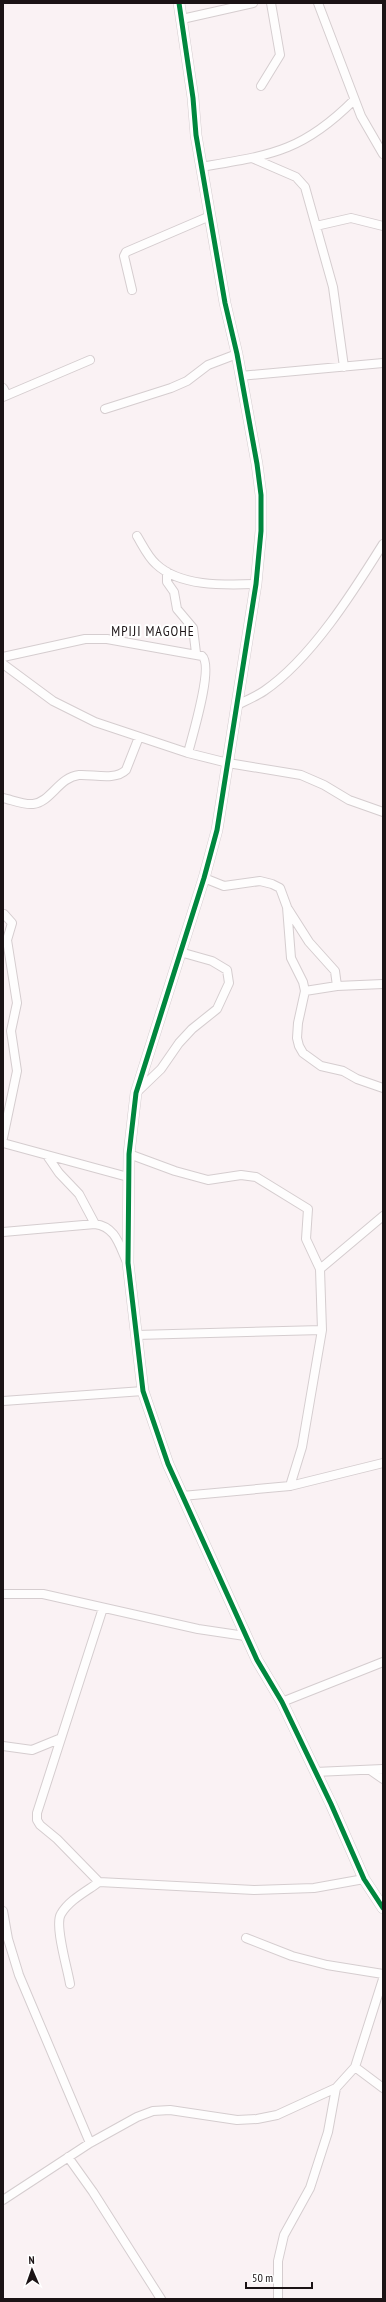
<svg xmlns="http://www.w3.org/2000/svg" width="386" height="2302" font-family="'PT Sans Narrow',sans-serif">
  <style>
    .lines { fill: none; stroke-linecap: round; stroke-linejoin: round }
    .street-casing { stroke: #d5cdcf; stroke-width: 10 }
    .secondary-casing { stroke: #d5cdcf; stroke-width: 12 }
    .street { stroke: #fefdfd; stroke-width: 8 }
    .secondary { stroke: #fefdfd; stroke-width: 11 }
    .cycleway-casing { stroke: #fff; stroke-width: 8 }
    .cycleway { stroke: #00873e; stroke-width: 5 }
    .labels { text-anchor: middle; stroke-width: 4; stroke-linejoin: round; paint-order: stroke }
    .quarter-label { font-size: 14px; letter-spacing: 1px; fill: #1b1315; stroke: #fff }
  </style>
  <rect width="100%" height="100%" fill="#faf2f4"/>
  <g class="lines">
    <defs>
      <path id="street" d="M318,3l43,113 22,38
        M182,19l71,-16
        M261,86l19,-31 -9,-52
        M252,158l44,19 9,10 28,100 11,80
        M201,167c70,-12 101,-15 153,-67
        M316,226l35,-8 32,8
        M132,290l-8,-34 2,-4 84,-36
        M240,376l143,-13
        M3,388l4,7
        M3,397l87,-37
        M105,409l66,-21 16,-7 21,-16 29,-11
        M137,536c6,10 11,21 19,28 24,23 69,21 100,20
        M167,572v10l7,10 3,17 16,19 3,25
        M3,657l82,-18h22l95,17c12,10 -10,81 -14,97
        M3,664l50,37 42,21 93,31 40,10 73,12 23,10 25,15 34,12
        M237,705c8,-4 18,-8 27,-14 47,-32 89,-99 119,-147
        M3,798c9,2 21,7 30,6 18,-2 26,-27 46,-29 14,-1 36,6 47,-5l13,-33
        M204,878l20,8 36,-5 12,3 8,4 7,19 4,51 12,24 2,9 -7,32 -1,15 2,8 4,7 18,13 22,5 14,8 26,9
        M288,909l21,33 26,29 2,15
        M305,991l32,-5 46,-2
        M136,1093l25,-24 18,-26 13,-14 25,-20 12,-26 -2,-13 -15,-9 -32,-9
        M3,1138l14,-67 -6,-40 6,-28 -10,-63 5,-17 -8,-9
        M3,1143l125,34
        M129,1154l46,17 33,9 33,-5 15,2 52,32 -2,30 14,30 2,61 -20,117 -12,39
        M48,1157l11,16 20,21 16,30
        M3,1232l92,-8c21,3 24,21 32,38
        M320,1269l63,-53
        M136,1335l186,-5
        M3,1401l140,-10
        M182,1496l108,-10 93,-23
        M3,1594h40l155,35 47,7
        M103,1608l-66,205v7l3,5 17,14 42,43 155,8 60,-2 50,-9
        M282,1702l101,-40
        M3,1746l29,4 27,-11
        M370,1770l13,9
        M315,1772l68,-3
        M3,1911l5,28 11,36 71,168
        M246,1938l46,18 35,9 56,9
        M70,1984c-2,-14 -16,-59 -9,-70 8,-14 26,-23 38,-32
        M355,2067l28,21
        M68,2157l25,35 68,107
        M3,2200l87,-57 47,-26 16,-6 17,-1 67,10 20,-1 20,-4 59,-27 19,-21 28,-88
        M278,2299v-38l6,-26 26,-47 18,-56 8,-44"/>
      <path id="secondary" d="M179,3l14,95 3,37 29,168 12,51 20,110 4,31v36l-5,53 -39,246 -13,48 -68,215 -7,61 -1,109 15,128 25,73 89,196 25,42 49,102 33,75 19,29"/>
    </defs>
    <!-- street casing -->
    <use href="#street" class="street-casing"/>
    <!-- secondary casing -->
    <use href="#secondary" class="secondary-casing"/>
    <!-- street -->
    <use href="#street" class="street"/>
    <!-- secondary -->
    <use href="#secondary" class="secondary"/>
    <defs>
      <path id="cycleway" d="M179,3l14,95 3,37 29,168 12,51 20,110 4,31v36l-5,53 -39,246 -13,48 -68,215 -7,61 -1,109 15,128 25,73 89,196 25,42 49,102 33,75 19,29"/>
    </defs>
    <!-- cycleway casing -->
    <use href="#cycleway" class="cycleway-casing"/>
    <!-- cycleway -->
    <use href="#cycleway" class="cycleway"/>
  </g>
  <g class="labels">
    <!-- quarter labels -->
    <g class="quarter-label">
      <text x="153" y="636">MPIJI MAGOHE</text>
    </g>
  </g>
  <!-- border -->
  <rect width="386" height="2302" fill="none" stroke="#1b1315" stroke-width="8"/>
  <!-- north arrow -->
  <g transform="translate(32 2270) rotate(358)" stroke="#ffffff" stroke-width="3" paint-order="stroke">
  <path d="M0-3L7 15L0 10L-7 15Z" fill="#1b1315"/>
  <text y="-6" font-size="11" font-weight="bold" text-anchor="middle" fill="#1b1315">N</text>
  </g>
  <!-- scale -->
  <path d="M246 2282v6h66v-6" fill="none" stroke="#1b1315" stroke-width="2"/>
  <text x="252" y="2282" font-size="12" fill="#1b1315" stroke="#ffffff" stroke-width="3" paint-order="stroke">50 m</text>
</svg>
